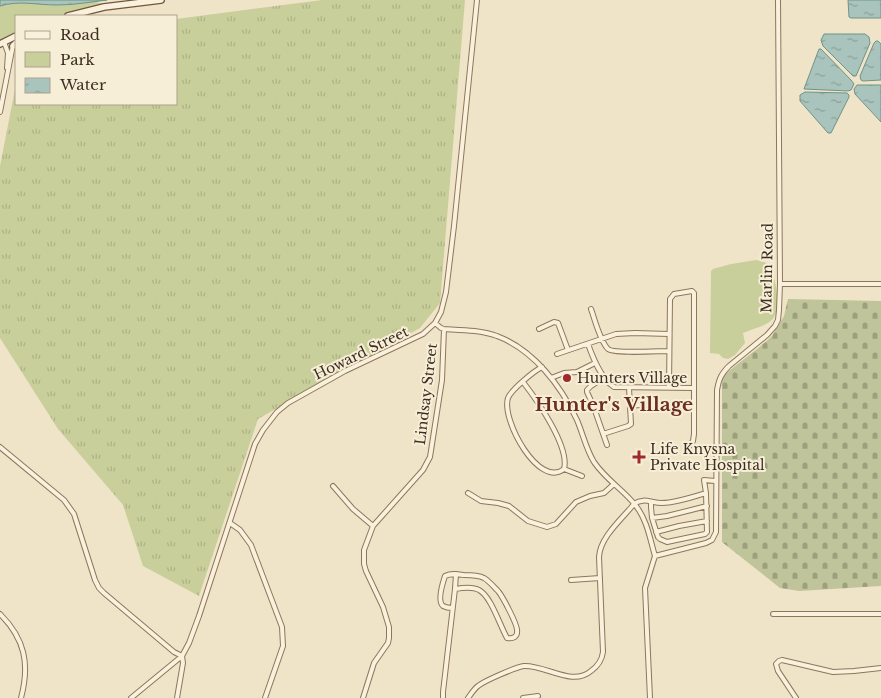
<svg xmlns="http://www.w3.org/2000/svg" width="881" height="698" font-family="'Libre Baskerville',serif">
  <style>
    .grass { fill: url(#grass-tufts) }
    .cemetery { fill: url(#cemetery-stones) }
    .park { fill: #c9cf9b }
    .water { fill: url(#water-ripples); stroke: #6f938a }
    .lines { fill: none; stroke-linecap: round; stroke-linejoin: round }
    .street-casing { stroke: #8d765c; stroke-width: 6 }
    .secondary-casing { stroke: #6f573f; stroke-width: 8 }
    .street { stroke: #faf1dc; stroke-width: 4 }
    .secondary { stroke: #faf1dc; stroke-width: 5.5 }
    .poi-dot { fill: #9e2a2b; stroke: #f7eed8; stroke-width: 2 }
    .labels { text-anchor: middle; stroke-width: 4; stroke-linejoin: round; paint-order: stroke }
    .street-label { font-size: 14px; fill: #3d2e20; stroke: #f7eed8 }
    .poi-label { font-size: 14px; fill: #3d2e20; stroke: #f7eed8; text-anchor: start }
    .district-label { font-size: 19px; font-weight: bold; fill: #6b2e1e; stroke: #f7eed8 }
  </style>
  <defs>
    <pattern id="grass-tufts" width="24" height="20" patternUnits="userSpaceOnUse" patternTransform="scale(1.25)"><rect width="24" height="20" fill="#c9cf9b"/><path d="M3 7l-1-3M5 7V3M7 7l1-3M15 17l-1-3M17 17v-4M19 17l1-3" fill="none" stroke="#aeb285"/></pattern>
    <pattern id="cemetery-stones" width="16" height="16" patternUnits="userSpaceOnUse" patternTransform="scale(1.25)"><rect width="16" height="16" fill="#bfc49a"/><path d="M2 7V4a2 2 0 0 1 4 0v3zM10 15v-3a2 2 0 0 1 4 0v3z" fill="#9ca07d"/></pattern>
    <pattern id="water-ripples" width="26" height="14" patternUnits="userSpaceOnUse" patternTransform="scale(1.25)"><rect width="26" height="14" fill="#a9c4bc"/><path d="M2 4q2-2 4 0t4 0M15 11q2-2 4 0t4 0" fill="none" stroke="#8ba098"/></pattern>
  </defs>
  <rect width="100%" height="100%" fill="#f0e4c8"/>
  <!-- grass -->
  <path class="grass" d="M322,0h143l-25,303 -20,25 -162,91 -59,177 -56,-30 -20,-61 -65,-76 -58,-91v-172l16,-82v20h160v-85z"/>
  <!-- cemetery -->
  <path class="cemetery" d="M788,299l93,2v285l-82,5 -19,-3 -58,-46v-161l3,-7 32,-25 15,-13 12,-20z"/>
  <!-- park -->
  <path class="park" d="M0,0h107l-12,2 10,2 -45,12h-44v17l-16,8z
    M756,260c4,1 8,1 11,4 9,10 14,41 7,53 -4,8 -22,12 -31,16l2,10 -10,12 -7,4 -5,-1 -4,-4 -9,-1 1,-82 2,-2 18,-5z"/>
  <!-- water -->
  <path class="water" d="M0,0h107c-16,2 -33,5 -50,5 -21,0 -37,-5 -57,1z
    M848,0h33v18h-30l-2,-1z
    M824,34h41l4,3 1,6 -14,33h-3l-30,-30 -2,-6z
    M876,41h2l3,3v36l-18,1 -2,-1 -1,-4 14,-33z
    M819,49h2l30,31 3,4 -3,6 -3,1 -44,-2z
    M857,85h24v37l-26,-28 -1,-5z
    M805,92l42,1 2,2v2l-18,36h-3l-28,-32v-6z"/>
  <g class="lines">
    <defs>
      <path id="street" d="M4,42l4,11 -1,15
        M0,112l13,-67
        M780,284h101
        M591,309c4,11 9,32 17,40 6,5 51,2 61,2
        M435,323l6,5 3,1c18,1 36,1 53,7 37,14 64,50 80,84 6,14 9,29 17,42 12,18 30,28 42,44 11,14 14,33 19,50
        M539,329l15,-7 4,1 10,27
        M588,344c5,14 13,35 26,43l79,1
        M557,354l59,-20 19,-1 34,1
        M542,367c-8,4 -31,23 -34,31 -7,22 31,91 56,71
        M605,377l-14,9 -4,4v2l6,13 14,40
        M551,378l13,-5 13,-1 18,-9
        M523,382c14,18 47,65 41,87
        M669,387l1,-88 4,-5 18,-3 2,2v141l-1,7 -6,8
        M630,405l64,1
        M603,434l25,-8 3,-2 -2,-36
        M0,447l64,53 10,14 21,66 4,8 5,5 70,59 8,4
        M564,469l18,7
        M333,486l20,23 20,17
        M468,493l13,8 17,2 11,3 19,15 19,6 9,-3 20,-22 14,-6 14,-3 10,-9
        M706,493l-2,-13 11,1
        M652,518l15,-2 40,-10
        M230,523l10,7 11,15 31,82 1,19 -18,52
        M656,532l23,-6 28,-5
        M655,556l51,-13 6,-3 4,-8 1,-142c2,-11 4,-16 12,-24l38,-31 8,-9 3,-6 1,-10 1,-26 -2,-284
        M571,580l29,-2
        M455,589l1,-15
        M0,614c25,25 30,50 21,84
        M773,614h108
        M131,698l51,-42
        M177,698l6,-35 -1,-7 7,-13 10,-27 56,-172 8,-14 14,-18 11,-9 57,-32 78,-37 12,-11 6,-11 5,-20 8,-66 23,-226
        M363,698l11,-35 14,-20 1,-5v-11l-6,-20 -17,-36 -2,-7v-14l9,-24 50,-56 7,-13 12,-77 2,-51
        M443,698v-6l12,-103c6,-1 17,-3 24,1 12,6 21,36 28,48 6,1 11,-1 10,-8 0,-6 -14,-33 -19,-39 -4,-4 -9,-10 -14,-13 -6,-3 -14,-3 -20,-3 -7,-1 -13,-2 -19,1 -2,6 -8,25 -2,30 2,1 7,2 9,2
        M468,698c3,-4 6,-9 10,-12 6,-5 38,-19 46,-20 22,-1 48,21 67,5 7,-5 11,-11 12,-19l-4,-95c1,-20 23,-38 35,-53 10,-7 17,-1 28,-1 13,0 31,-6 44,-10l1,39 -2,2 -38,8 -7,-3 -2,-2 -6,-19 -1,-11v-5
        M523,698l15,-2
        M650,698l-5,-110 10,-32
        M796,698l-18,-27 -2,-7 3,-3 3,-1 51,12 21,-1 27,-3"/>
      <path id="secondary" d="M68,16l36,-9 57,-7
        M0,44l16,-8
        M13,46l3,-3"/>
    </defs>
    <!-- street casing -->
    <use href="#street" class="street-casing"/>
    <!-- secondary casing -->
    <use href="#secondary" class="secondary-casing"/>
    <!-- street -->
    <use href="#street" class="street"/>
    <!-- secondary -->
    <use href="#secondary" class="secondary"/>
  </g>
  <!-- markers -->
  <g class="poi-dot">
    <circle cx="567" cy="378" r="5"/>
    <path d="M636.5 449.5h5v5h5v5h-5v5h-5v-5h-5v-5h5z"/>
  </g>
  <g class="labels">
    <!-- street labels -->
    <g class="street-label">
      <text transform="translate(767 268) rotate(-89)" y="5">Marlin Road</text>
      <text transform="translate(361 353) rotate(-26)" y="5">Howard Street</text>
      <text transform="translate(426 394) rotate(-83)" y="5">Lindsay Street</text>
    </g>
    <!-- poi labels -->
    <g class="poi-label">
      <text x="577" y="383">Hunters Village</text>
      <text x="650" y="454">Life Knysna<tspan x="650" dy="16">Private Hospital</tspan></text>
    </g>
    <!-- district labels -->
    <g class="district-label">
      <text x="614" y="411">Hunter's Village</text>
    </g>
  </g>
  <!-- legend -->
  <rect x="15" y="15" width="162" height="90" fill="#f7eed8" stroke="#ada18e"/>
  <rect x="25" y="31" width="25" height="8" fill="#faf1dc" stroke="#ada18e"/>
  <text x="60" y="40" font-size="15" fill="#3d2e20">Road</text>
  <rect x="25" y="52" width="25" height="15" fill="#c9cf9b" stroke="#ada18e"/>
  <text x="60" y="65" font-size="15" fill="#3d2e20">Park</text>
  <rect x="25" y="78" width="25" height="15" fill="url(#water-ripples)" stroke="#ada18e"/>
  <text x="60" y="90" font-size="15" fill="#3d2e20">Water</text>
</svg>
